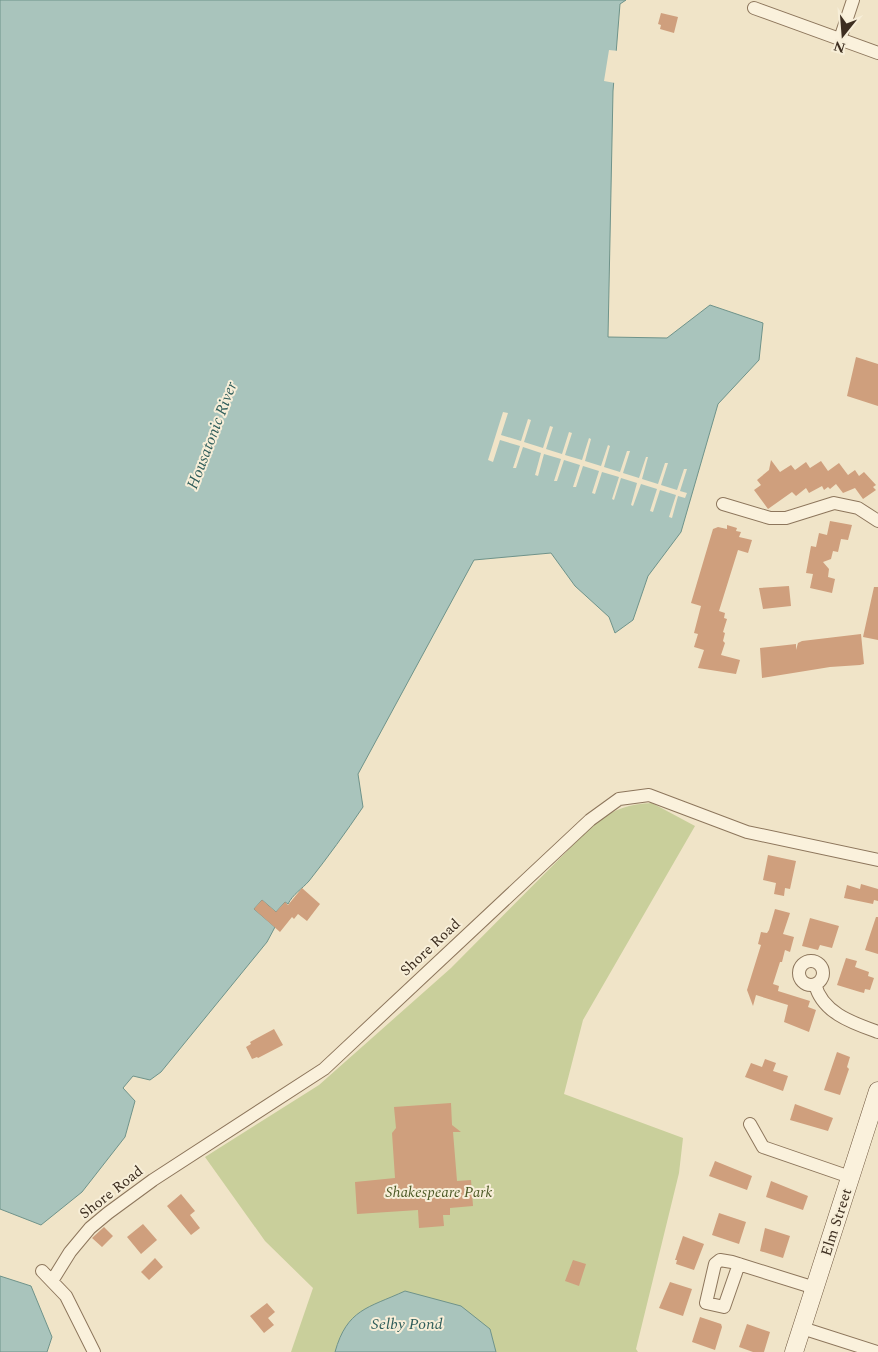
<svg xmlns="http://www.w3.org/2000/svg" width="878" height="1352" font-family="Spectral,serif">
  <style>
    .green { fill: #c9cf9b }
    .water { fill: #a9c4bc; stroke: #6f938a }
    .pier { fill: #f0e4c8 }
    .building { fill: #cf9f7d }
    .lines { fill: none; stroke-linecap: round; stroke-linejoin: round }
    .street-casing { stroke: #8d765c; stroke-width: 14 }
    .secondary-casing { stroke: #6f573f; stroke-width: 19 }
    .street { stroke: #faf1dc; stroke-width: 12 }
    .secondary { stroke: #faf1dc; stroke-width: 18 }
    .labels { text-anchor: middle; stroke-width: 4; stroke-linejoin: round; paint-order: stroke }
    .street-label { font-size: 15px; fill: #3d2e20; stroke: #f7eed8 }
    .park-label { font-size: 15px; font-style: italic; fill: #4d5a26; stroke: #f7eed8 }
    .water-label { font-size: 16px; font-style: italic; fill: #2f5d5a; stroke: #f7eed8 }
  </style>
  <rect width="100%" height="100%" fill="#f0e4c8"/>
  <!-- green -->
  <path class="green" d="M652,803l43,23 -112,194 -19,74 119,44 -4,35 -43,176 2,3h-347l22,-64 -48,-47 -60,-84 114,-72 132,-117 145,-146c19,-13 33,-18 56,-19z"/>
  <!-- water -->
  <path class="water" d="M0,0h626l-6,4 -7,87 -5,246 59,1 43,-33 53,18 -4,37 -41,44 -37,128 -33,44 -15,44 -18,13 -6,-16 -34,-31 -24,-33 -77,7 -116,214 5,33c-17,25 -35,50 -54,74 -7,8 -16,13 -21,23l-3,-2 -9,10 -14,-12 -8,9 21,18 -8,15 -106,130 -11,8 -17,-4 -10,12 12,13 -10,36 -43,55 -41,33 -41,-16z
    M0,1276l31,10 21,51 -5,15h-47z
    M405,1291l56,15 29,23 6,23h-161c12,-43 33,-44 70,-61z"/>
  <!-- pier -->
  <path class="pier" d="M609,50l10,1 -4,32 -11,-2z
    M503,412l5,1 -7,22 20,6 7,-22 3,1 -7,22 19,6 7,-22 3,1 -7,22 16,5 7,-22 3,1 -7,22 17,5 7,-22 2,1 -6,22 16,5 7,-21 2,1 -6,21 16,5 7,-21h3l-7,22 16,5 7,-21h2l-6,22 16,5 7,-21h3l-7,22 16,5 7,-21h3l-7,22 7,2 -2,5 -7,-2 -6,22 -3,-1 7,-22 -16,-5 -7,22 -3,-1 7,-22 -16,-5 -8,22 -2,-1 6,-22 -16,-5 -7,22 -2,-1 7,-22 -17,-5 -7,22 -3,-1 7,-22 -16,-5 -7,21h-3l7,-22 -16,-5 -7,21h-3l7,-22 -17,-5 -6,22 -3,-1 6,-22 -18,-6 -7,21h-3l7,-22 -20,-6 -7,22 -5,-2z"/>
  <!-- building -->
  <path class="building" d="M661,13l17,4 -4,16 -14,-4 1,-4 -3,-1z
    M856,357l22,7v42l-31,-10z
    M771,460l9,12 11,-7 4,5 11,-8 4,6 11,-7 7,10 11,-8 9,12 7,-5 4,6 5,-4 12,13 -3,2 3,3 -13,9 -8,-11 -12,5 -7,-9 -6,5 -2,-2 -4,3 -2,-4 -13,7 -3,-5 -10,8 -4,-4 -24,17 -14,-19 7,-5 -4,-5 12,-10z
    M830,521l22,4 -4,15 -7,-1 -3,13 -5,-1 -2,8 -8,3 6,7 -1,8 7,2 -3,14 -22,-5 3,-14 -7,-1 5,-27 5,1 3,-14 8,2z
    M727,525l10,3 -1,3 5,1 -2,5 13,3 -4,13 -10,-3 -19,61 6,2 -1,5 3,1 -4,13 2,1 -2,8 2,2 -4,12 19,5 -4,14 -38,-6 6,-18 -10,-3 4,-13 -4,-1 7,-27 -10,-3 22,-74 5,-2 9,2z
    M789,586l2,20 -28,3 -4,-21z
    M874,587h4v53l-15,-3z
    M861,634l3,30 -4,1 -30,2 -68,11 -2,-30 36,-4v6l2,-7 4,-2z
    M768,855l28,6 -6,28 -5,-1 -1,8 -10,-2 2,-11 -13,-3z
    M861,884l17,5v12l-4,-1 -1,4 -29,-6 3,-13 13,4z
    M302,888l18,16 -13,17 -9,-7 -4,5 -2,-2 -12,15 -26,-23 8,-9 14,12 9,-10 3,3z
    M775,909l15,4 -7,21 11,3 -4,15 -5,-2 -3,12h-2l-7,22 6,2 -1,5 32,10 -2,6 8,3 -7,22 -25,-10 4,-17 -32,-10 -3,11 -6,-16 14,-45 -3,-1 3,-12 6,1 2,-3z
    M876,917h2v37l-13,-4z
    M810,918l29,8 -7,22 -12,-3 -2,5 -16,-4z
    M846,958l11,3 -2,6 14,5 -1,4 6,2 -4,12 -5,-1 -1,4 -4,-1 -23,-7z
    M274,1029l9,16 -25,13 -1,-1 -5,2 -6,-12 5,-3 -1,-2z
    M837,1052l13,5 -3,10 2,2 -9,26 -16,-5z
    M765,1059l11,4 -3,8 15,5 -5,15 -38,-14 6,-14 11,4z
    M451,1103l1,22 9,7h-8l4,49 14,-1 2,26 -23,2v7h-7l1,11 -25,2 -1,-18 -61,4 -2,-32 40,-4 -3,-45 4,-5 -2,-21z
    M795,1104l38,14 -5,13 -38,-11z
    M715,1161l37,15 -5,14 -38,-14z
    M771,1181l37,15 -5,14 -37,-13z
    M181,1194l14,17 -5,4 10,13 -9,7 -24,-29z
    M719,1213l27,9 -7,22 -27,-9z
    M143,1224l14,16 -16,14 -14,-17z
    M104,1227l9,9 -11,11 -10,-9z
    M765,1228l25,8 -7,22 -23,-7z
    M683,1236l21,8 -10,26 -18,-6 1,-4h-2z
    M155,1258l8,9 -14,13 -8,-8z
    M573,1260l13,4 -7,22 -14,-5z
    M670,1282l22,7 -9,27 -24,-8z
    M267,1303l8,9 -7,6 6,7 -10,8 -14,-17z
    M700,1317l21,7 1,3 -7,23 -23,-8z
    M747,1324l23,8 -6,20h-11l-14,-5z"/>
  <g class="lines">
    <defs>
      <path id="street" d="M754,8l124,45
        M840,39l13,-39
        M723,504l47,14h16l48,-15 24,5 20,13
        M799 973a12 12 0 1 1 24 0a12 12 0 1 1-24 0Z
        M815,984c7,29 38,39 63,48
        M750,1124l13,23 87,30
        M739,1264l-15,43 -18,-4 9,-39 5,-4 12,2 83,26
        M42,1271l24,25 28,56
        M52,1281l18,-29 20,-24 18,-15 45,-33 171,-111 266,-249 29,-21 30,-4 98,37 131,28
        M802,1328l75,24"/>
      <path id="secondary" d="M794,1352l84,-261"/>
    </defs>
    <!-- street casing -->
    <use href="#street" class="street-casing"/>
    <!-- secondary casing -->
    <use href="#secondary" class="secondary-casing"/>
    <!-- street -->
    <use href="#street" class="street"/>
    <!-- secondary -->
    <use href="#secondary" class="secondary"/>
  </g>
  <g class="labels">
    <!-- street labels -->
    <g class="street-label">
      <text transform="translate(430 947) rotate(-43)" y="5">Shore Road</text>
      <text transform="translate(111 1192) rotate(-38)" y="5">Shore Road</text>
      <text transform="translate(836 1222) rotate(-72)" y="5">Elm Street</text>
    </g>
    <!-- park labels -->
    <g class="park-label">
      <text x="439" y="1197">Shakespeare Park</text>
    </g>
    <!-- water labels -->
    <g class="water-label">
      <text transform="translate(211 435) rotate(-69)" y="6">Housatonic River</text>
      <text x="407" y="1329">Selby Pond</text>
    </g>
  </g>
  <!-- north arrow -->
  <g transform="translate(843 35) rotate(197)" stroke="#f7eed8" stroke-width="4" paint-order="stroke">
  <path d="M0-4L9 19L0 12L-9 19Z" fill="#3d2e20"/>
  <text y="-8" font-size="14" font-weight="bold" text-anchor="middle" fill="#3d2e20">N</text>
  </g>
</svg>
